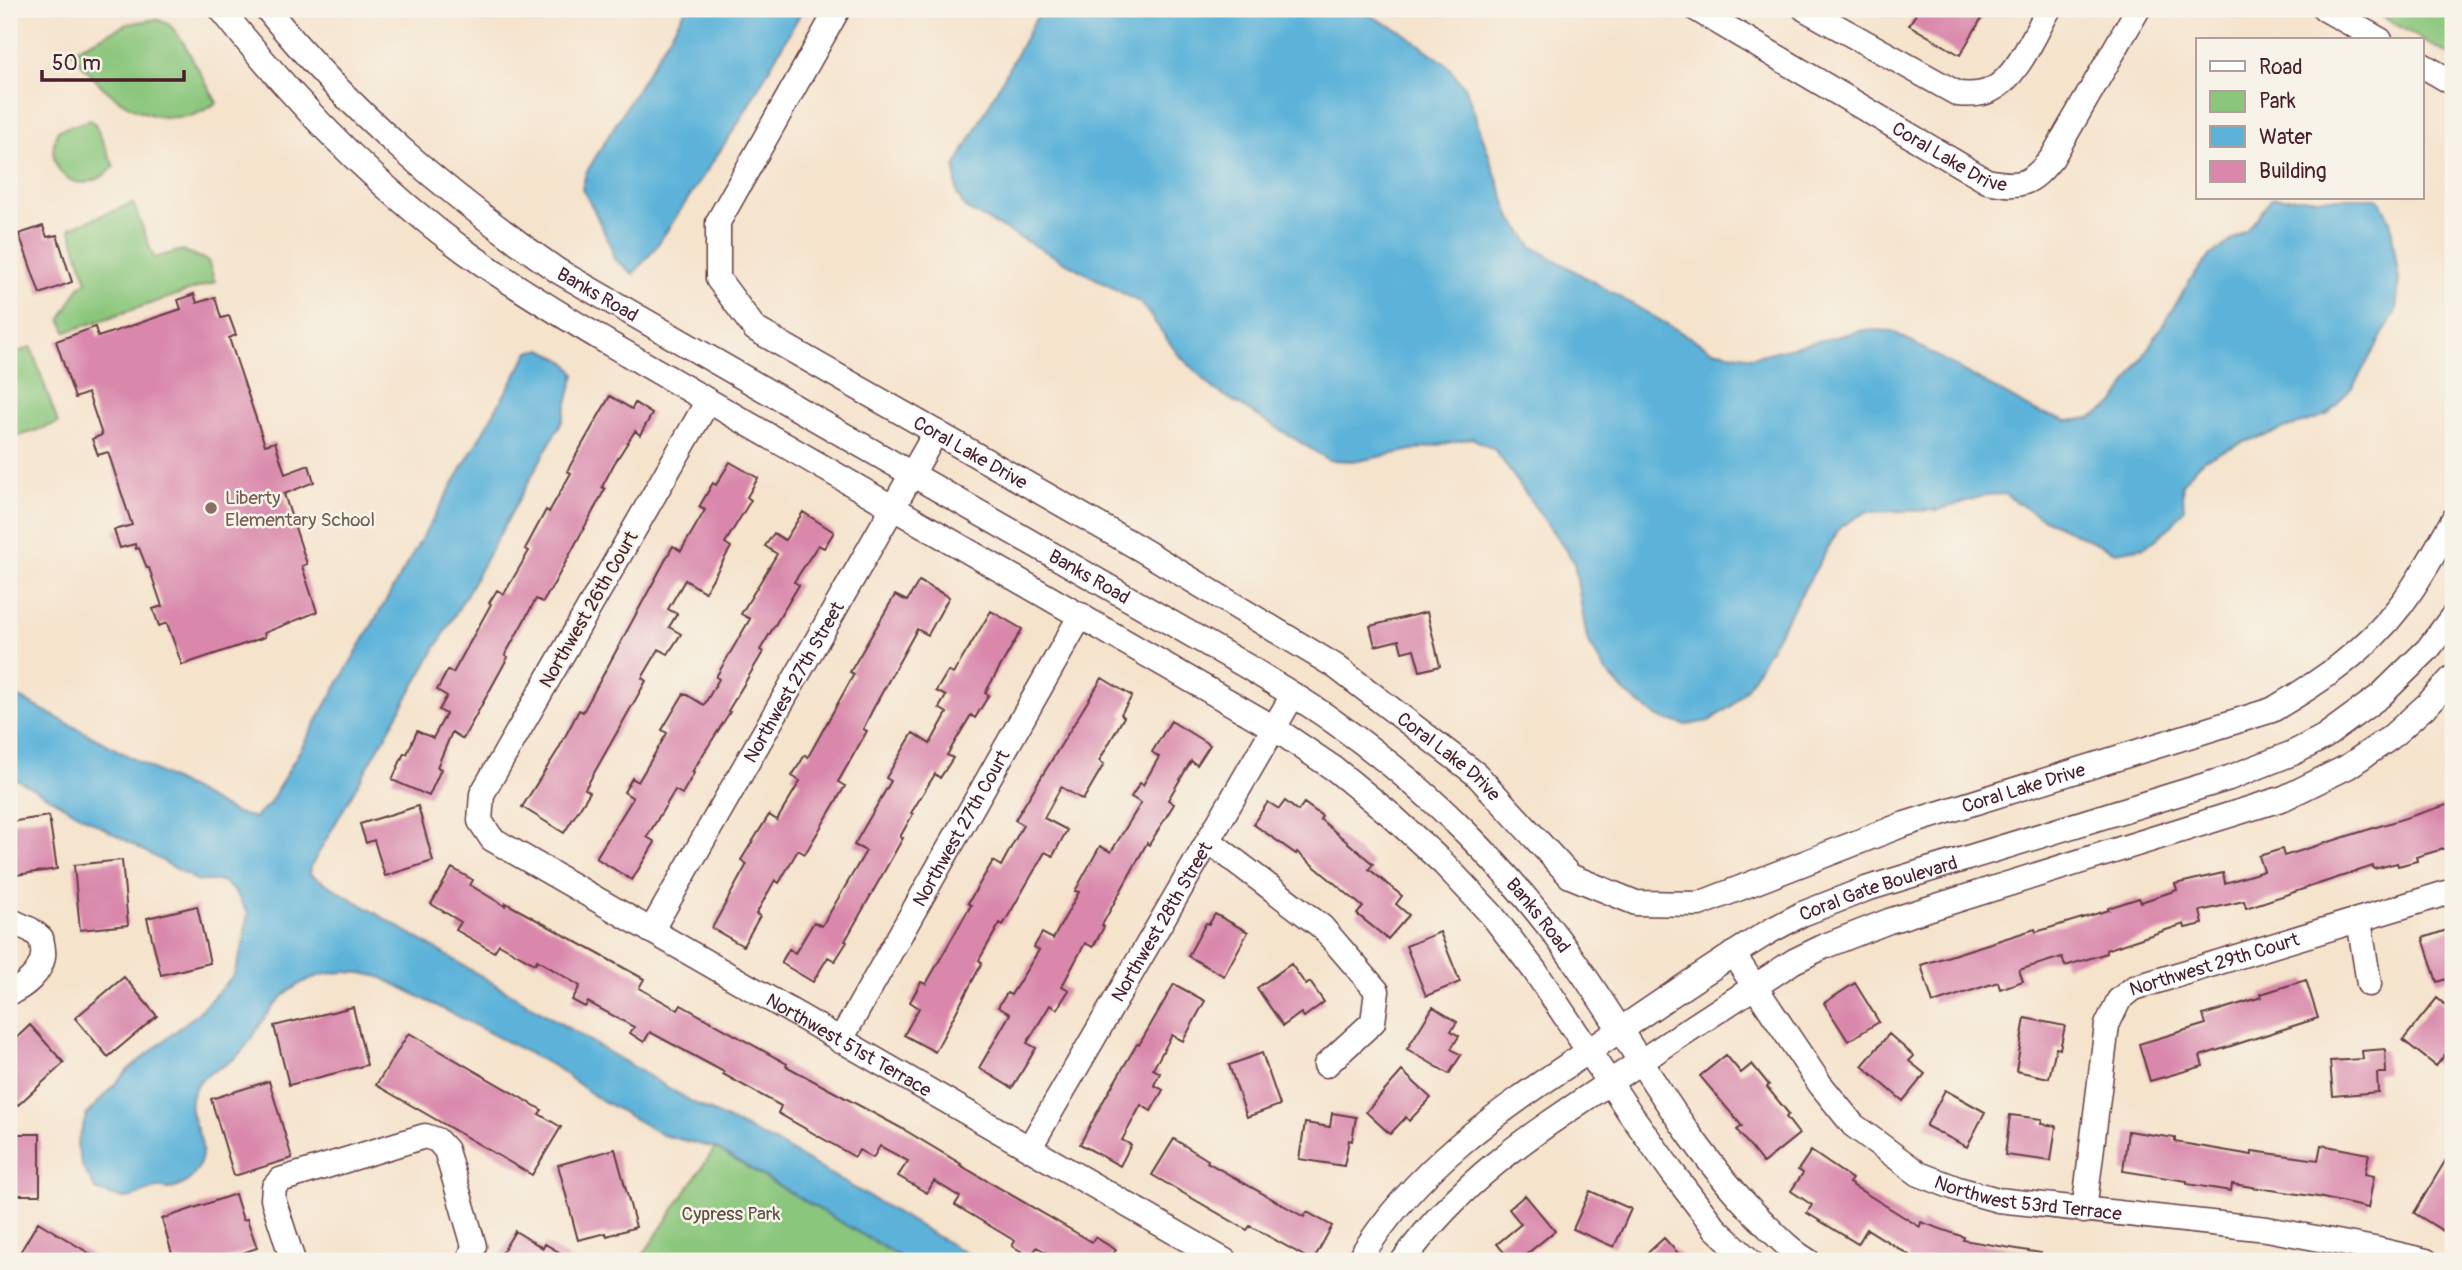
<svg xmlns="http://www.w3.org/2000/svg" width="2462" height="1270" font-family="Pangolin,sans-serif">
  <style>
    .green { fill: #8ac67b; stroke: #6a7253; stroke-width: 2 }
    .water { fill: #5cb2d9; stroke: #536882; stroke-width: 2 }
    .building { fill: #d988ab }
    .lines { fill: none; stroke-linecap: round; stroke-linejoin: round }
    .minor-casing { stroke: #643c43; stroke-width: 27 }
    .minor { stroke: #fff; stroke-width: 24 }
    .education-dot { fill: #8d6e63; stroke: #f7f3e8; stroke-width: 2.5 }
    .labels { text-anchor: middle; stroke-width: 5; stroke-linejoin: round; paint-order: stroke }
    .street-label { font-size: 19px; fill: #4a1f2b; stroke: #f7f3e8 }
    .education-label { font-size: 19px; fill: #785e54; stroke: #f7f3e8; text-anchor: start }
    .park-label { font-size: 19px; fill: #5d5143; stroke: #f7f3e8 }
  </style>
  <rect width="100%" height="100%" fill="#f7f3e8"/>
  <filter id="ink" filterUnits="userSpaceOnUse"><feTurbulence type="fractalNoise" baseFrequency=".0143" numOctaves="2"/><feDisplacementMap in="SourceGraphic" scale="14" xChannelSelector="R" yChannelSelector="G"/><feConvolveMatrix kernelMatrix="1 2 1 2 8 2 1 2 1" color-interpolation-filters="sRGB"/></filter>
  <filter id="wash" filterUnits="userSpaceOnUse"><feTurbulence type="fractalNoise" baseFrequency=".00686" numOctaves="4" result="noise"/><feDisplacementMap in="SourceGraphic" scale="28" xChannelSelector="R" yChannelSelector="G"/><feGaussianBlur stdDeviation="1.57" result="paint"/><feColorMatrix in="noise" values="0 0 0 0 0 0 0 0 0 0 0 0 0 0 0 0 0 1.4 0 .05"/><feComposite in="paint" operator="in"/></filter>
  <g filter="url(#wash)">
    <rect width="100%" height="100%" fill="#f5e3cc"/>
    <!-- green -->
    <path class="green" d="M2369,9h84v48z
      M156,19l14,6 12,15 35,63c-8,4 -16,10 -24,12 -54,12 -93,-24 -121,-64l55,-27z
      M90,120l5,4 19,43c-35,35 -74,5 -56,-37z
      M133,203l21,55 29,-8 25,11 7,21 -149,50 -5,-13 19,-33 7,-4 -17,-54z
      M31,347l27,76 -49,16v-83z
      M715,1148l192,113h-268z"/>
    <!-- water -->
    <path class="water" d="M686,9h117l-64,113 -85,128 -21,24 -19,-15 -3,-12 -18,-39 -11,-19 4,-16z
      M1044,9h313l44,22 45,33 20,25 44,127 23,31 179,103 40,7 112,-27 28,1 143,80 33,10 23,-3 23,-14 77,-125 19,-23 38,-27 24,-31h106l12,22 9,60 -3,31 -42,74 -27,30 -83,27 -40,17 -22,24 2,26 -14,18 -25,20 -29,5 -76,-35 -36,-23 -18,1 -47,15 -73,2 -26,15 -93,161 -16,18 -22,15 -24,4 -27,-8 -34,-25 -20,-23 -17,-30 -13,-77 -79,-112 -23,-12 -114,23 -29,-1 -115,-71 -37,-36 -36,-50 -176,-95 -8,-14 -2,-27 80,-147z
      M542,349l24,13 9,12 -13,47 -97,176 -154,269 -1,8 384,229 88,43 197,115h-72l-192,-113 -52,-13 -67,-38 -42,-31 -171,-88c-44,-14 -86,-4 -114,34 -10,13 -17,28 -28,40 -14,17 -39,18 -48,40 -7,18 2,29 7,46 8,23 -8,49 -32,51 -4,0 -7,-2 -11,-1 -10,1 -20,9 -30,10 -10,1 -22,-5 -31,-8l-14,-24 -5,-22 10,-30 42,-45 69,-56 36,-38 10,-34 4,-28 -13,-21 -13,-11h-24l-189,-106v-83l224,120 21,6 15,-14 260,-452z"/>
    <g id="blocks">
      <!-- building -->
      <path class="building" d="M1919,9h68l-27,46 -51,-30z
        M43,226l4,11 10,-2 15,47 -32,12 -21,-60z
        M194,294l3,9 18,-6 6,21 8,-2 7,19 -7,3 36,107 10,-3 10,32 24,-9 5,17 -30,12 23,70 -5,2 15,46 -53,21 1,4 -83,28 -15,-42 -8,3 -6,-17 9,-3 -13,-38h-2l-8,-20 -3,1 -1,-5 -15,4 -6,-18 18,-5 -24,-73 -10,3 -6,-16 10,-4 -14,-42 -13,5 -19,-57 39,-14 3,10 83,-28 -3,-9z
        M610,396l22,13 3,-6 17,11 -12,21 -5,-4 -21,33 -12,23 3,2 -50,93 -12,20 -7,-3 -31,56 3,2 -45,82 -11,-7 -15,35 4,2 -12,27 -37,-16 12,-27 3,1 10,-23 16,7 13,-24 -7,-4 8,-14 -10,-6 11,-20 5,3 38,-69 -2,-1 8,-13 7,4 25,-43 -4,-2 21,-39 3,2 22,-39 -4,-2z
        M730,462l28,16 -11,19 4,3 -26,43 6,4 -26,45 -20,-12 -17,29 9,5 -8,13 12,7 -13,20 -9,-5 -17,29 4,3 -61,108 5,3 -26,41 -42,-26 36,-57 21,-40 4,2 90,-166 8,5 24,-41 -6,-3 14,-24 3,2z
        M803,512l31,20 -10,16 -6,-3 -24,37 5,3 -39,65 3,2 -35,59 2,1 -38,60 2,1 -12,21 -7,-4 -28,47 8,5 -23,38 -36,-22 37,-60 -9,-6 8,-14 6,4 29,-49 -5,-3 22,-37 20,12 15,-26 -3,-2 34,-58 -9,-5 36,-60 -12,-8 9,-13 11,7z
        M919,581l30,16 -21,38 -11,-6 -44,80 -10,20 4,2 -29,51 7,4 -40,68 -7,-4 -19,33 -4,-3 -19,34 4,2 -17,30 -31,-18 35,-64 -6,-4 28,-45 8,5 23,-39 -8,-5 13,-21 3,2 46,-83 -4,-2 45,-77 12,6z
        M991,611l31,18 -37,64 4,2 -14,23 -4,-3 -24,40 6,3 -13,20 -5,-4 -24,39 2,1 -13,23 3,1 -58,103 2,1 -12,19 -7,-4 -15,25 -32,-19 8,-14 6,4 19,-31 8,4 44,-75 -12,-6 37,-64 -5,-3 27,-45 17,11 17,-31 -8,-5 7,-12 -10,-5 12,-20 5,3z
        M1427,612l13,54 -20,5 -6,-22 -12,3 -3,-12 -24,6 -5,-20z
        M1102,678l30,18 -11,18 3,3 -25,44 5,3 -21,36 -22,-13 -17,31 23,12 -14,26 -8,-4 -42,73 -3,-2 -21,37 3,3 -47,89 -31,-17 15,-27 -9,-6 11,-20 5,2 45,-79 -3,-2 25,-42 8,5 22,-41 -8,-5z
        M1171,721l39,24 -13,20 -6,-4 -23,39 6,4 -25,41 -2,-2 -45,82 2,2 -11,20 -8,-4 -23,43 7,4 -12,19 -7,-4 -23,38 9,5 -24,40 -33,-20 31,-54 -12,-7 9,-14 4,2 28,-45 -5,-3 8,-14 11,6 26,-47 -4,-1 25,-45 11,6 30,-49 -10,-6 9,-14 3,2 16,-28 -7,-5z
        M1285,801l13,10 6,-8 18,13 -2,3 53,45 -4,5 33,27 -6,8 13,11 -21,24 -31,-25 6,-7 -66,-55 -1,2 -43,-30 15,-22 11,7z
        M2453,803v43l-37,11 1,4 -19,5 -1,-3 -23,6 -1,-3 -127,42 -2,-7 -44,10 3,13 -18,4 -1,-4 -78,26 1,3 -42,13 -3,-9 -43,13 4,11 -23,8 -2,-7 -65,21 -12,-38 114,-36 1,3 73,-22 -1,-2 31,-10 2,4 36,-12 -2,-6 48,-11 2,10 39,-12 -5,-15 23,-7 2,7z
        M418,806l15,55 -48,15 -11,-36 -8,3 -6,-19z
        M49,816l8,53 -48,7v-54z
        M122,860l6,65 -48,5 -6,-65z
        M452,868l21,12 -3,5 35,21 1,-3 138,76 -5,9 39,22 3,-5 106,59 -1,2 117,63 58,35 -1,1 132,77 3,-5 21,13 -8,11h-47l-24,-14 -6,10 -19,-11 3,-5 -60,-36 5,-8 -26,-16 -7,12 -29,-17 10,-15 -28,-15 -7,12 -14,-8 -4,7 -77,-44 3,-7 -58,-32 1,-2 -74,-40 -6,10 -14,-9 4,-6 -46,-25 -3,5 -13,-7 8,-14 -43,-26 -2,4 -36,-20 -5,8 -38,-22 5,-8 -30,-18z
        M197,906l13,57 -49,12 -14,-57z
        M1215,914l33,18 -24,44 -36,-20 18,-33 3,1z
        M2453,928v49l-16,5 -14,-44z
        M1440,932l20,50 -34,14 -20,-50z
        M1291,964l15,21 4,-3 14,20 -20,15 -3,-4 -18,13 -26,-38z
        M124,977l33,39 -49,41 -33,-39z
        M2306,980l12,38 -118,38 3,10 -53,15 -11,-37 67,-20 -3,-9 59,-18 -1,-3z
        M1855,983l24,39 -31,19 -24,-38z
        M1174,984l31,17 -22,40 -11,-6 -19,34 7,4 -6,12 9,5 -12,21 -10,-6 -19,35 9,5 -11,21 -40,-22 25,-46 32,-54 2,1z
        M2437,998l16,13v34l-17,21 -33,-26z
        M353,1007l14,58 -78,20 -15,-59z
        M1433,1007l24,15 -6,9 8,5 -8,13 10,6 -12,19 -42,-25z
        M2025,1018l40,8 -5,23 -4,-1 -7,30 -33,-7z
        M30,1025l34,38 -46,42 -9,-10v-50z
        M409,1033l133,77 -3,4 22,13 -29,48 -156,-90z
        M1889,1034l25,22 -5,5 16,13 -22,27 -41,-35z
        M2385,1049l1,24h-9l1,19 -45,4 -3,-35 33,-2 -1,-8z
        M1262,1053l18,52 -33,12 -18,-52z
        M1726,1055l15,18 11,-9 17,21 -2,2 22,27 -3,3 13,17 -36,29 -26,-33 5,-4 -42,-50z
        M1402,1071l29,27 -22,23 -3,-4 -16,17 -24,-22z
        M269,1081l23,77 -58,18 -23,-77z
        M1945,1090l40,22 -18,35 -41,-21z
        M1332,1113l24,4 -4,24 -3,-1 -5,26 -45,-7 6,-36 25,4z
        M2010,1115l32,4 -1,5 15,2 -5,35 -46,-6z
        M2128,1131l47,7v4l77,13v-4l66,9 3,-15 48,9 -4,20 9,2 -6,32 -50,-11 -86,-13 -1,7 -44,-7v-3l-64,-10z
        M9,1134h31v61h-31z
        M1174,1139l34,21 -1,2 97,55 3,-5 25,14 -19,35 -63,-35 -3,4 -95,-55z
        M2453,1148v70l-8,14 -31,-19z
        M615,1149l21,78 -29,9 -1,-3 -28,7 -20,-75z
        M1811,1151l41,28 -3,4 71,44 1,-5 43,15 -1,3 78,13 -1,8h-133l2,-6 -42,-26 -9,15 -51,-31 5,-8 -21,-14 12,-18 -5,-3z
        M1590,1191l41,18 -17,38 -41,-18z
        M235,1194l8,26 4,-1 10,29 -37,13h-46l-12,-42z
        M1525,1195l30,36 -37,30h-7l-14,-17 24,-20 -12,-15z
        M38,1222l64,39h-87z
        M515,1231l28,17 2,-4 29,17h-77z
        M1664,1238l21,23h-46z"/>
    </g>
  </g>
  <g filter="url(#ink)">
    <use href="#blocks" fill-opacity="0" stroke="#643c43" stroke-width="2"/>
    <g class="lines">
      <defs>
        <g id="minor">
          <path d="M221,9c71,90 152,175 245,243 46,33 95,63 144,92l664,384 62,42 55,45 53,49 48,51 43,56 95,142 42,59 43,56 35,33"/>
          <path id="s1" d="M267,9c83,103 183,187 291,262l690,396c30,19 61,36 89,57 91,64 174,147 238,238 61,87 113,187 189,261 14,14 27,28 44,38"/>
          <path id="s2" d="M838,9l-120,213v57l37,50 384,219 196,118 141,108 94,102 66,27 63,1 203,-79 370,-115c48,-28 94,-59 128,-104 21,-27 36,-57 53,-86"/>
          <path id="s3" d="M1696,9l291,172c34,7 43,4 65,-23l86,-149"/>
          <path d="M1805,9l153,85c11,1 23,1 33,-4 26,-12 44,-57 58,-81"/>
          <path d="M2325,9l55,31"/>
          <path d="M2422,65l31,18"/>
          <path id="s4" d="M708,401l-226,393 -2,27 12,18 733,422"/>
          <path d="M1209,841l113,86 55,64 -4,31 -47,43"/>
          <path d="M9,920l22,10 10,8c1,5 3,13 2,18 -2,17 -19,31 -34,37"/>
          <path d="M2359,920l10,64"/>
          <path id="s5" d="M651,931l285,-499"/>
          <path id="s6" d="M1733,954l87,130 33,41 66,49 39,15 40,11 269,29 107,20 52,12"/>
          <path id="s7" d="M840,1041l241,-426"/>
          <path id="s8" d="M1030,1147l263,-452"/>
          <path id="s9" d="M2084,1211l23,-186 12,-25 15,-12 319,-97"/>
          <path d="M293,1261l-20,-62 1,-12 6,-7 145,-44 12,4 9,10 28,96 -5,15"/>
          <path id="s10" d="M1358,1261c61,-99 146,-153 240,-216 57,-39 114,-79 174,-115l30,-16 64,-25 363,-111 64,-25 31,-16 56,-41 48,-47 25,-33"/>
          <path d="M1403,1261c60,-83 129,-127 213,-183 58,-39 118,-78 178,-117l31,-15 64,-25 395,-123 63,-31 43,-29 38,-34 25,-27"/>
        </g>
      </defs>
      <!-- minor casing -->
      <use href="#minor" class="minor-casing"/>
      <!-- minor -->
      <use href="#minor" class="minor"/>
    </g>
  </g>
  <!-- markers -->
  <circle class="education-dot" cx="211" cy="508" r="7"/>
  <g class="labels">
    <!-- street labels -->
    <g class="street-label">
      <text dy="7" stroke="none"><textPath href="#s3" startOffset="294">Coral Lake Drive</textPath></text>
      <text dy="7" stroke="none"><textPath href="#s1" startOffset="439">Banks Road</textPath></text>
      <text dy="7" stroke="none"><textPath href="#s2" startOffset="612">Coral Lake Drive</textPath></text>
      <text dy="7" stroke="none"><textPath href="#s1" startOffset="1006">Banks Road</textPath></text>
      <text transform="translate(588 609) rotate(-60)" y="7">Northwest 26th Court</text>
      <text dy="7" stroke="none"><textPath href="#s5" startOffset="287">Northwest 27th Street</textPath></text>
      <text dy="7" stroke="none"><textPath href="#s2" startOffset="1180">Coral Lake Drive</textPath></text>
      <text dy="7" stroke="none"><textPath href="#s2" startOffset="1830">Coral Lake Drive</textPath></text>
      <text dy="7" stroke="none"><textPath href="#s7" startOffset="245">Northwest 27th Court</textPath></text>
      <text dy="7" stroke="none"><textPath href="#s10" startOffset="649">Coral Gate Boulevard</textPath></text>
      <text dy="7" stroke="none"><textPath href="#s1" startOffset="1573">Banks Road</textPath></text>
      <text dy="7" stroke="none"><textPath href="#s8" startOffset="261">Northwest 28th Street</textPath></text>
      <text dy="7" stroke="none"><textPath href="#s9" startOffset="318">Northwest 29th Court</textPath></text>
      <text dy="7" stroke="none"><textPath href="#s4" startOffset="914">Northwest 51st Terrace</textPath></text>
      <text dy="7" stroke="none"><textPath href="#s6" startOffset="404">Northwest 53rd Terrace</textPath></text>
    </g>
    <!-- education labels -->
    <g class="education-label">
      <text x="225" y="504">Liberty<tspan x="225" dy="22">Elementary School</tspan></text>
    </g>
    <!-- park labels -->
    <g class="park-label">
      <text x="731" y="1220">Cypress Park</text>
    </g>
  </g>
  <!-- margin -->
  <rect width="2462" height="1270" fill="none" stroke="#f7f3e8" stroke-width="35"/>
  <!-- legend -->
  <rect x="2196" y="38" width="228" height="161" fill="#f7f3e8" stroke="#b29e9c" stroke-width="2"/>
  <rect x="2210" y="61" width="35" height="10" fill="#ffffff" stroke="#b29e9c" stroke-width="2"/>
  <text x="2259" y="74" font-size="21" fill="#4a1f2b">Road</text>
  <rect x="2210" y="91" width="35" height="21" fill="#8ac67b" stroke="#b29e9c" stroke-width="2"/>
  <text x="2259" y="108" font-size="21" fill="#4a1f2b">Park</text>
  <rect x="2210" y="126" width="35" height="21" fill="#5cb2d9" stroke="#b29e9c" stroke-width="2"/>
  <text x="2259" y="144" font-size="21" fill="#4a1f2b">Water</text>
  <rect x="2210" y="161" width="35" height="21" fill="#d988ab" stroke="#b29e9c" stroke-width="2"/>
  <text x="2259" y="178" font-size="21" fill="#4a1f2b">Building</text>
  <!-- scale -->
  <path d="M42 70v10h142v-10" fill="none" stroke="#4a1f2b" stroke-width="3.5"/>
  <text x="52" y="70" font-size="21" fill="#4a1f2b" stroke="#f7f3e8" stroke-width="5" paint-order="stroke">50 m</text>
</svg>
